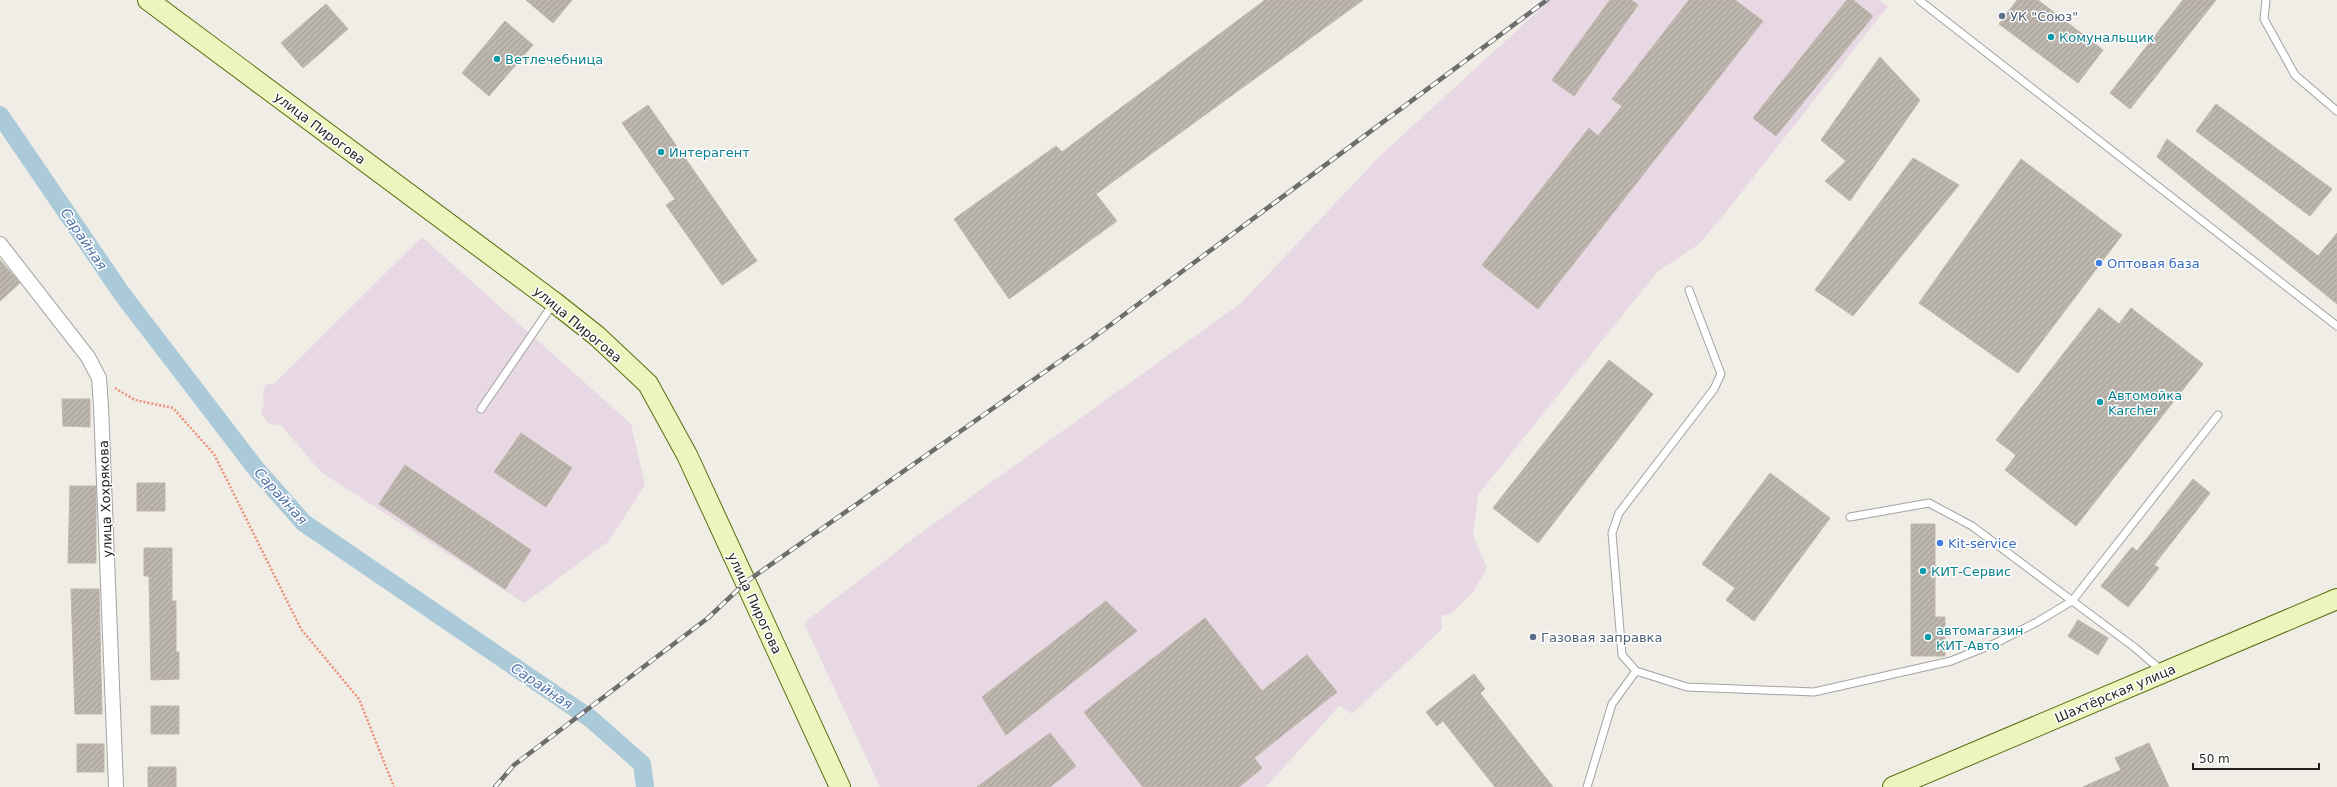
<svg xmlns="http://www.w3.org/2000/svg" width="2337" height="787" font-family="'DejaVu Sans',sans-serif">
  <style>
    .industrial { fill: #e7d8e3 }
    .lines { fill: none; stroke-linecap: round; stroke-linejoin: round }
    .canal { stroke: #aac9d9; stroke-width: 18 }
    .building { fill: url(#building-hatch); stroke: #c0b5a9 }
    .lane-casing { stroke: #a3a3a3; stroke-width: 9 }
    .street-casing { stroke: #a3a3a3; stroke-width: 16 }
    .secondary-casing { stroke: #5a6f0d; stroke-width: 22 }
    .path { stroke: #ef8f77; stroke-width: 2.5; stroke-dasharray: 2 2; stroke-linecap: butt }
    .lane { stroke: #fff; stroke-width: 7 }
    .street { stroke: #fff; stroke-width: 14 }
    .secondary { stroke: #ecf5be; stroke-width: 20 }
    .rail-casing { stroke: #6d6d6d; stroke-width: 4.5 }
    .rail { stroke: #fff; stroke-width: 3; stroke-dasharray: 9; stroke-linecap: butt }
    .service-dot { fill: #5c6f8a; stroke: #fff; stroke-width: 1.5 }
    .culture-dot { fill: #0f9aa8; stroke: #fff; stroke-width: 1.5 }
    .shop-dot { fill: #3f7fe0; stroke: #fff; stroke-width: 1.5 }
    .labels { text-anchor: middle; stroke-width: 3; stroke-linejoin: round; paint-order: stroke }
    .service-label { font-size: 13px; fill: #4e5e75; stroke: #fff; text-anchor: start }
    .culture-label { font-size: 13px; fill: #0d838f; stroke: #fff; text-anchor: start }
    .street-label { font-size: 13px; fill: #1f1f1f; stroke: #fff }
    .shop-label { font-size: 13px; fill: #366cbe; stroke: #fff; text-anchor: start }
    .water-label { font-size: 14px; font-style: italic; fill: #5274a8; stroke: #fff }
  </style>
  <defs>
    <pattern id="building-hatch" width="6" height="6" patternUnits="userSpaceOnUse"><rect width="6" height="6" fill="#bcb6af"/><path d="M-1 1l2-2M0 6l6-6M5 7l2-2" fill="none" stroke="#a19c96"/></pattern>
  </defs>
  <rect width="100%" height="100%" fill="#efede6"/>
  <!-- industrial -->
  <path class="industrial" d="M1550,0h329l9,6 -162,206 -27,32 -42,28 -179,223 -5,40 14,33 -14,24 -22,22 -10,2 1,13 -90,85 -12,-9 -74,82h-386l-76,-164 118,-91 319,-229 140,-148z
    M422,237l209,187 14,61 -37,57 -84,61 -203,-131 -40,-47 -12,-1 -8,-11 3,-9 -1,-13 3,-6 9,-2z"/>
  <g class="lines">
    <!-- canal -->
    <path class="canal" d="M0,115l122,179 135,176 47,53 287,196 51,45 3,23"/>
  </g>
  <!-- building -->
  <path class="building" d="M526,0h46l-19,23z
    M1265,0h98l-267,194 21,27 -108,78 -55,-80 102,-73 6,6z
    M1610,0h21l7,5 -64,91 -22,-16z
    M1689,0h46l28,21 -225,288 -56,-44 107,-137 9,8 24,-30 -10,-7z
    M1847,0h6l20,16 -97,120 -23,-18z
    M2017,0h21l65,50 -25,33 -79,-59z
    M2183,0h33l-86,109 -20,-16z
    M326,4l22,25 -45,39 -22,-25z
    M505,21l28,24 -44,51 -27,-23z
    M1880,57l40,43 -70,101 -25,-20 21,-20 -25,-21z
    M2216,104l116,85 -22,27 -114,-85z
    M648,105l109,156 -35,24 -56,-80 9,-6 -53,-76z
    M2167,139l151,117 19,-23v71l-180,-147z
    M1913,158l46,27 -106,131 -38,-26z
    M2021,159l101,76 -104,138 -99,-70z
    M0,260l20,23 -20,18z
    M2099,308l20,16 12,-16 72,56 -127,162 -71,-56 11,-15 -20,-15z
    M1609,360l44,34 -115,149 -45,-35z
    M62,399h28v28l-27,-1z
    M521,433l51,35 -26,39 -52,-35z
    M405,465l126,85 -26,39 -126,-85z
    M1770,473l60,45 -76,103 -28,-21 9,-12 -33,-24z
    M2193,479l17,14 -56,72 5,3 -31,39 -27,-21 31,-39 5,4z
    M137,483h28v28h-28z
    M70,486h26v77h-28z
    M1911,524h24v93h10v39h-34z
    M144,548h28v53h4v51h3v27l-28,1 -2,-104h-5z
    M71,589h28l3,125h-27z
    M1106,601l31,30 -131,104 -24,-38z
    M1205,618l57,73 45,-36 30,37 -83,66 8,10 -23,19h-96l-59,-75z
    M2078,620l30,18 -10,17 -30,-19z
    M1474,674l11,15 -5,4 73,94h-58l-52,-66 -6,5 -11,-14z
    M151,706h28v28h-28z
    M1050,733l26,33 -26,21h-73z
    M2149,743l20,44h-86l38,-17 -6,-12z
    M77,744h27v28h-27z
    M148,767h28v20h-28z"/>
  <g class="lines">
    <defs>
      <path id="lane" d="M1919,0l418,326
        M2266,0l-2,19 31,56 42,36
        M1689,290l32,84 -7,15 -95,124 -7,20 10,122 14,16 51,16 127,5 137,-31 45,-18 41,-21 35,-21 146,-186
        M481,409l72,-105
        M1850,517l79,-14 43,23 162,121 28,24
        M1587,787l25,-83 24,-33"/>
      <path id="street" d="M0,244l88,113 11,21 2,28 15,381"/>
      <path id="secondary" d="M148,0l406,302 43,34 51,48 39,71 153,332
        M1893,787l444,-188"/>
    </defs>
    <!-- lane casing -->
    <use href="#lane" class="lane-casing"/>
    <!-- street casing -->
    <use href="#street" class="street-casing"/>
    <!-- secondary casing -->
    <use href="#secondary" class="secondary-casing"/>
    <!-- path -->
    <path class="path" d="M115,388l20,12 38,8 41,46 87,175 58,70 35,88"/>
    <!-- lane -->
    <use href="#lane" class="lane"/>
    <!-- street -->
    <use href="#street" class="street"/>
    <!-- secondary -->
    <use href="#secondary" class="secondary"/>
    <defs>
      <path id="rail" d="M495,787l19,-22 194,-147 38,-36 344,-242 457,-340"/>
    </defs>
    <!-- rail casing -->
    <use href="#rail" class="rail-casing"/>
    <!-- rail -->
    <use href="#rail" class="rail"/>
  </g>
  <!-- markers -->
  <g class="service-dot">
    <circle cx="2002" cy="16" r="4"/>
    <circle cx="1533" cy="637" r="4"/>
  </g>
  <g class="culture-dot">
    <circle cx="2051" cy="37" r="4"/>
    <circle cx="497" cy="59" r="4"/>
    <circle cx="661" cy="152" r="4"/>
    <circle cx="2100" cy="402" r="4"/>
    <circle cx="1923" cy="571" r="4"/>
    <circle cx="1928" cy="637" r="4"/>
  </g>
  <g class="shop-dot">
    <circle cx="2099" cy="263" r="4"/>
    <circle cx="1940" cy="543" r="4"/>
  </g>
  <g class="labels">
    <!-- service labels -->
    <g class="service-label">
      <text x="2010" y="21">УК "Союз"</text>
      <text x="1541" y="642">Газовая заправка</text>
    </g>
    <!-- culture labels -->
    <g class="culture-label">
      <text x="2059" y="42">Комунальщик</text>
      <text x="505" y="64">Ветлечебница</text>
      <text x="669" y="157">Интерагент</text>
      <text x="2108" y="400">Автомойка<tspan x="2108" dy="15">Karcher</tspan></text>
      <text x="1931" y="576">КИТ-Сервис</text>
      <text x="1936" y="635">автомагазин<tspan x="1936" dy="15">КИТ-Авто</tspan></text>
    </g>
    <!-- street labels -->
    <g class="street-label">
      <text transform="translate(320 128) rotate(37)" y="5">улица Пирогова</text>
      <text transform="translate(578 324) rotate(40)" y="5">улица Пирогова</text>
      <text transform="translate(105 499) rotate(-92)" y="5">улица Хохрякова</text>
      <text transform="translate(755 603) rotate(65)" y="5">улица Пирогова</text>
      <text transform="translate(2115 693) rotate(-23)" y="5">Шахтёрская улица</text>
    </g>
    <!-- shop labels -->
    <g class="shop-label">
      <text x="2107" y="268">Оптовая база</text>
      <text x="1948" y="548">Kit-service</text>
    </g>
    <!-- water labels -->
    <g class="water-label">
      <text transform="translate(84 239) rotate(56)" y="5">Сарайная</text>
      <text transform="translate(281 496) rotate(48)" y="5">Сарайная</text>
      <text transform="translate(542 686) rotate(34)" y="5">Сарайная</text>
    </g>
  </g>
  <!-- scale -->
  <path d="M2193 763v6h126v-6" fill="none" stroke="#1f1f1f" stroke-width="2"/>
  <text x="2199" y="763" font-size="12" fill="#1f1f1f" stroke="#ffffff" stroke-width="3" paint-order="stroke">50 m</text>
</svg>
